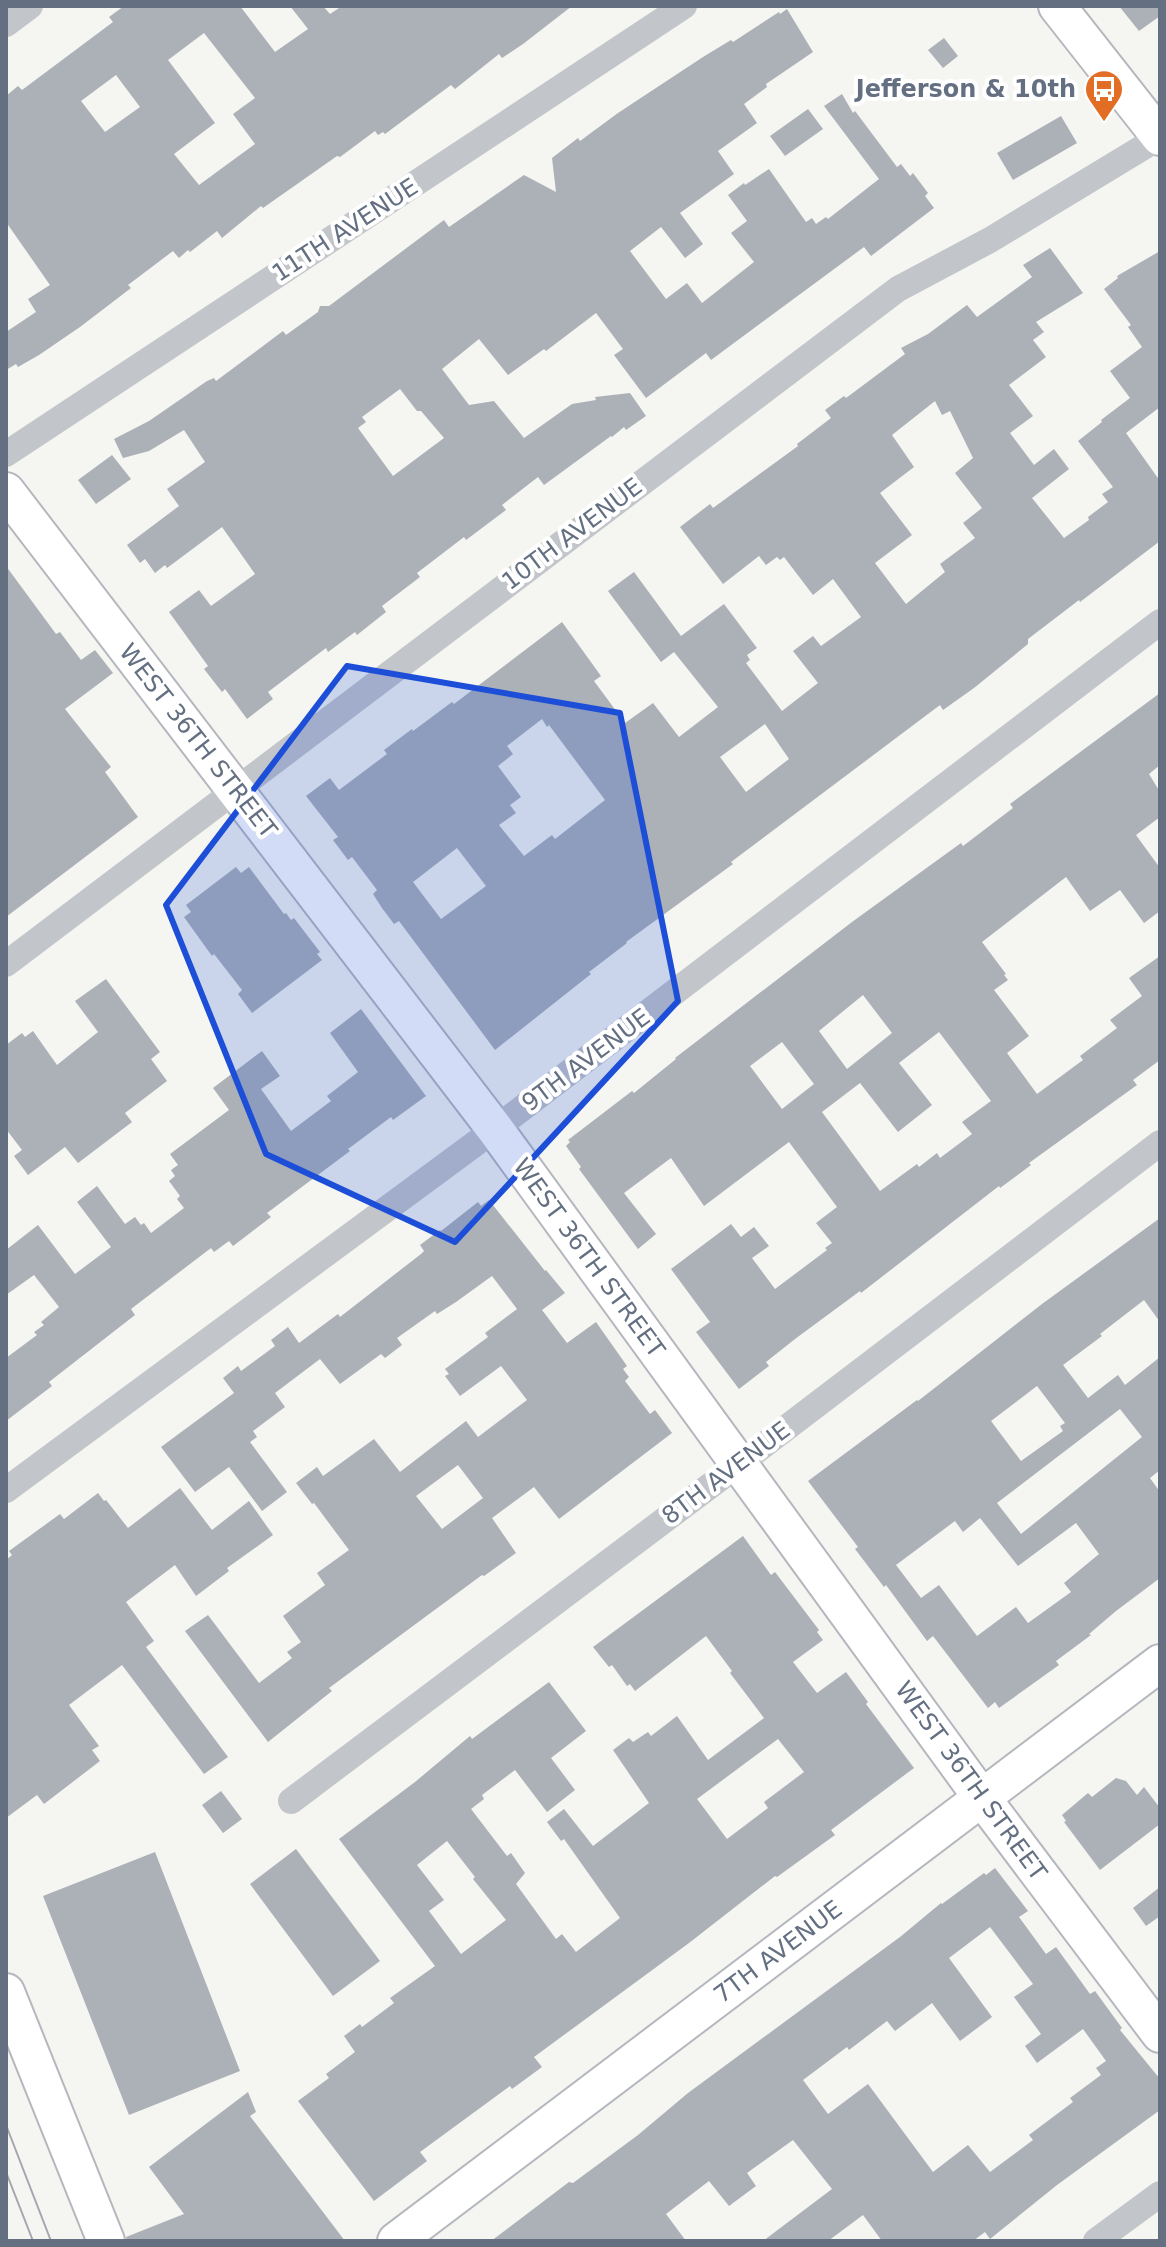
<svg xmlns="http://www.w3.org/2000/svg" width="1166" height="2247" font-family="'DejaVu Sans',sans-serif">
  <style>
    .building { fill: #abb1b7; fill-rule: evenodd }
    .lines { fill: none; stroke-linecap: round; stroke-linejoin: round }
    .secondary-casing { stroke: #b4b8be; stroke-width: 40 }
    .street { stroke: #c2c5c9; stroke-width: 26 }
    .secondary { stroke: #fff; stroke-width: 36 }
    .tram { stroke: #a3a7ae; stroke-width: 2 }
    .marked { fill: #1d4ed8; fill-opacity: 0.2; stroke: #1d4ed8; stroke-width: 6; stroke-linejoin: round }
    .labels { text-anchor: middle; stroke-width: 8; stroke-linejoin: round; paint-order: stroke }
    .poi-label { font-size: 24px; font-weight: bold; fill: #647082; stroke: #fff; text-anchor: end }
    .street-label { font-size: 24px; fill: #647082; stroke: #fff }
  </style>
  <rect width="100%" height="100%" fill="#f5f5f1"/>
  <!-- building -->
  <path class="building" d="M124,6h116l35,46 33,-23 -18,-23h33l7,8 12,-8h230l-49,38 -21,14 -3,-4 -44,35 -4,-4 -66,49 -2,-2 -5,3 -3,-4 -35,26 -3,-1 -74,52 -2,-2 -39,32 -5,-7 -27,21 -2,-2 -9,8 -6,-7 -45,34 3,3 -51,39 -41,28 -21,12 -2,-3 -10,6v-38l30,-20 -8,-13 22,-14 -44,-63v-126l12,-10 4,4 91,-68 -4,-5zM204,33l51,65 -22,16 22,30 -56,41 -25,-31 41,-31 -47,-63zM116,75l24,32 -35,25 -24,-31z
    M1119,6h41v10l-21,15z
    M787,9l26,43 -47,32 1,3 -23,17 13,19 -39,28 16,23 -54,39 23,31 -18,14 -24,-31 -31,24 36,48 21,-16 15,20 52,-41 -23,-29 16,-12 -19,-26 16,-12 1,2 24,-16 37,53 6,-4 4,6 10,-7 2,2 51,-40 -55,-73 18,-12 11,19 2,-2 42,56 4,-3 9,12 3,-3 15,20 -3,3 9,12 -63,48 -7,-9 -153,113 -5,-7 -60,45 -32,-43 9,-6 -27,-36 -50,38 -2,-2 -36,26 -29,-36 -37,30 27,36 25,-4 30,37 48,-34 24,-4 -1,-3 35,-4 16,23 -20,14 -2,-3 -12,10 -1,-1 -67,49 -6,-8 -36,28 4,5 -40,30 -2,-3 -47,36 3,4 -38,29 4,6 -29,23 -2,-3 -27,20 -2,-4 -58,44 5,7 -26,20 -22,-30 -3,3 -18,-23 4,-3 -39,-54 30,-22 12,16 44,-32 -33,-47 -55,41 -2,-3 -10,8 -10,-14 -5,4 -13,-18 52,-39 -12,-17 38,-27 -21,-32 -35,21 -26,7 -9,-19 35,-18 58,-40 7,-3 2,3 67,-50 3,4 32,-23 2,-6h9l115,-86 5,7 75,-52 32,17 -4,-34 26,-20 2,3 38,-28 85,-56 28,-17 2,2 46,-30 1,2zM400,389l17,22h4l23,27 -51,38 -35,-48 8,-6 -4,-5z
    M944,38l14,18 -15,12 -15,-18z
    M808,109l15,20 -38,27 -15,-20z
    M1061,116l16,27 -64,37 -16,-27z
    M1050,248l33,45 -47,29 8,10 -11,8 13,17 -37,28 24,31 -23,17 24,32 20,-16 15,20 -37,29 32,40 25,-18 -1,-3 20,-15 -6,-8 11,-7 -35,-46 24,-19 -1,-2 29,-22 -20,-27 32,-24 -14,-20 3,-2 -27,-36 14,-11 -1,-2 43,-25v156l-34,26 34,48v60l-80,61 -1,-2 -51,39v5l-54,44 -31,22 -3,-5 -209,157 2,2 -107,78 1,1 -38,29 2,2 -96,76 -96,-129 -5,3 -12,-16 -9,-14 4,-4 -25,-33 -4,3 -15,-20 5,-3 -32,-41 24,-18 9,12 48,-36 -3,-4 28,-21 1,2 39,-29 2,2 108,-82 39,54 -7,5 31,42 28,-20 26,34 39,-30 -44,-55 -13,10 -53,-71 26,-19 47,64 43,-32 33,44 -10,7 3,5 -4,3 36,48 36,-28 -25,-32 20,-15 8,10 40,-29 -28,-38 -20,16 -29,-38 -4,3 -3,-3 -11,8 -7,-9 -36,28 -43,-57 30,-23 3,4 85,-62 -1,-2 34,-26 -6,-8 19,-14 2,2 59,-44 -4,-6 27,-14 39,-29 10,12 55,-40 -9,-12zM935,401l7,14 8,-4 23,47 -18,15 27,35 -19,15 12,15 -35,26 5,8 -39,32 -31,-41 37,-28 -32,-42 34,-26 -22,-32zM542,719l5,8 2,-2 56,75 -50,39 -3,-4 -28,21 -25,-31 17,-12 -6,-8 11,-8 -23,-31 15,-12 -6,-8zM765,724l24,35 -43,33 -26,-35zM457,848l29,38 -45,33 -28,-37z
    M112,455l19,24 -35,25 -18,-24z
    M6,566l50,68 4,-2 21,28 14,-10 18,23 -48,36 46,58 -6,5 33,45 -132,100z
    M1160,693v72l-11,9 11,18v25l-24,18 24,33v43l-16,12 -24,-33 -30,21 -24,-34 -84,65 24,32 -2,1 4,5 -14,10 35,46 -22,17 30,41 46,-34 -3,-4 37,-28 -7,-8 32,-24 -13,-18 31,-22v104l-27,20 4,5 -108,78 2,2 -31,23 -1,-2 -138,107 -1,-2 -65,48 -29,23 3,4 -30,23 -43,-57 14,-10 -39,-53 60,-45 10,13 13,-10 15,19 -17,12 23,31 52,-39 -2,-2 7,-5 -16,-20 21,-16 -48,-65 -85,64 -33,-48 -47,35 32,41 -18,15 -59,-80 2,-2 -15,-21 4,-4 -2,-2 64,-49 2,2 42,-34 -1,-1 177,-136 109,-79 2,3 50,-38 -3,-4zM863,995l29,38 -45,36 -28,-38zM939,1032l52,69 -29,21 10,12 -32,24 -3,-5 -18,14 -2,-3 -37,27 -58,-79 38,-29 38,49 34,-27 -33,-42zM782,1042l32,42 -32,25 -32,-43z
    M236,867l5,6 8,-6 35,47 2,-1 5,7 3,-2 26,34 -3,2 5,6 -70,53 -14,-19 4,-4 -28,-36 -2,2 -28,-39 7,-5 -5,-7z
    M106,979l54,73 -9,7 16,22 -42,32 7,9 -54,41 -13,-16 -37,28 -14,-19 8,-6 -16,-21v-84l16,-12 3,4 8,-6 24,34 41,-33 -23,-31z
    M361,1009l65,87 -33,24 -2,-3 -43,32 2,2 -83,62 4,4 -38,29 -4,-5 -15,11 -3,-4 -80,61 4,6 -86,67 3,4 -46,35v-63l31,-23 -3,-3 10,-7 -3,-3 18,-15 -25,-32 -28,20v-45l32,-25 37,49 36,-27 -34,-45 20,-16 28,38 10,-7 6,8 3,-2 7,10 33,-25 -7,-9 3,-3 -11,-15 6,-5 -4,-6 7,-5 -8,-11 59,-44 -16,-22 49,-37 18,25 -19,13 30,42 40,-30 -4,-5 31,-24 -28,-39z
    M489,1200l56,71 1,-1 19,23 -23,17 25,33 29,-21 31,44 -4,3 6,8 -4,4 25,33 5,-4 17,23 -113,86 -25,-32 -42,31 24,35 -32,23 -2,-1 -153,113 3,3 -64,51 -83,-111 23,-16 51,68 33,-25 -5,-6 14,-10 -18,-26 42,-31 -8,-12 32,-23 -35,-47 -2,1 -16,-21 21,-16 6,9 51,-37 26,33 66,-51 12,16 49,-37 -26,-34 -41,30 -15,-20 4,-2 -4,-5 43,-32 -3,-4 32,-24 -25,-33 -36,26 -19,12 -2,-3 -38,27 5,7 -17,13 -4,-4 -41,30 -20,-25 -45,34 10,14 -32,24 4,6 -7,5 37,50 -25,19 -33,-44 -34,25 -34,-45 73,-54 -11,-15 15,-12 3,5 34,-25 -4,-6 17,-13 11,16 39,-29 2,3 81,-63 3,-3 -4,-6 20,-15 1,1 37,-29 3,4zM458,1465l25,33 -41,31 -26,-33z
    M1160,1218v104l-16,-22 -44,34 2,2 -39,29 25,33 30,-23 7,10 35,-28v113l-10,8 10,14v86l-44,33 -27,23 2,1 -35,26 3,4 -60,43 -4,-6 -7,6 -55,-72 -6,5 -41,-56 -2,2 -29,-38 3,-2 -50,-66 109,-81 1,1 124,-97zM1037,1386l28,37 -5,3 3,5 -42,30 -30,-40zM1120,1409l22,28 -121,97 -24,-31zM980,1518l38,48 58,-43 23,31 -35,29 7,9 -43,31 -12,-16 -39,29 -38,-51 -18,13 -25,-33 59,-44 8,11z
    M180,1488l32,42 37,-29 24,34 -46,33 2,3 -33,25 -21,-31 -49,37 28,39 -8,6 82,110 -24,17 -82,-109 -53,40 30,41 -7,4 8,11 -56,43 -7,-9 -31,23v-258l6,-5 -3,-4 51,-37 4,5 34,-26 6,8 2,-1 22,28z
    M743,1536l28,39 4,-3 44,58 -2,2 6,8 -30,22 24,31 29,-21 22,30 -2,2 48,64 -83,62 4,5 -58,42 -2,-1 -86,67 -155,114 8,10 -30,22 -2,-3 -90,66 7,9 -53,40 -76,-100 31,-23 -3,-4 29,-22 -11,-16 16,-12 2,3 32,-24 -4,-5 45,-32 -96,-127 76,-57 55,-46 2,3 77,-57 37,49 -35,27 24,32 -28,22 -32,-42 -33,25 2,4 -13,10 36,47 4,-3 14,20 -9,11 40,55 6,-5 14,18 44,-34 -56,-79 -3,2 -14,-19 17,-13 29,37 56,-43 -36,-53 16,-12 4,4 15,-10 3,4 26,-20 31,44 56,-42 -34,-45 2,-2 -26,-35 -71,55 -5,-7 -3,2 -15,-21 -3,2 -16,-20zM778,1739l26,33 -40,30 4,6 -41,31 -30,-40zM447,1841l28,36 -2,2 33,41 -45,34 -32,-43 15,-11 -27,-35z
    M1116,1778l10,3 11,14 7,-8 16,21v16l-60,46 -36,-48 2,-1 -4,-6 26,-22 4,4z
    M221,1791l21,28 -19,14 -21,-28z
    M296,1849l84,112 -47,35 -83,-112z
    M155,1852l85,219 -111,44 -86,-219z
    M995,1868l33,43 -9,6 27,37 10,-7 34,47 5,-3 27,37 -2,2 40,49v31l-103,75 -67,54 -5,-7 -12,9h-91l-19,-26 -35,26h-65l69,-52 -39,-49 -46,33 9,13 -27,20 -20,-25 -43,33 20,27h-195l78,-59 4,1 65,-48 50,-42 212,-156 41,-34 1,1 42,-31 2,2zM990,1927l43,57 -19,13 27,37 -16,12 12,17 46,-34 23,32 -10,7 5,7 -31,23 3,4 -44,33 4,5 -43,32 -22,-27 -35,27 -65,-88 -40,30 -25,-34 44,-33 2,3 38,-29 8,10 37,-28 28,38 32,-24 -43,-59z
    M1160,1887v29l-14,10 -13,-18z
    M248,2092l8,20 -6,4 95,125h-218l-1,-4 58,-23 -35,-47z"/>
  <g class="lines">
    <defs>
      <path id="secondary" d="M1057,6l103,131
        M6,491l489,638 487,669 178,236
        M6,1992l100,249
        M396,2241l764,-578"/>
    </defs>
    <!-- secondary casing -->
    <use href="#secondary" class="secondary-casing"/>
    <!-- street -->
    <path class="street" d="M6,24l24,-18
      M6,454l678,-448
      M6,964l892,-675 92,-49 170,-103
      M6,1490l489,-361 665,-507
      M291,1801l448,-337 421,-321
      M1096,2241l64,-47"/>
    <!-- secondary -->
    <use href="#secondary" class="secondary"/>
    <!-- tram -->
    <path class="tram" d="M6,2125l45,116
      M6,2172l27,69"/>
  </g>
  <!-- marked area -->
  <path class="marked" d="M347,666l273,47 58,288 -223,241 -189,-88 -100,-249z"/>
  <!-- icons -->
  <defs>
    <symbol id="bus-pin" viewBox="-11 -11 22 30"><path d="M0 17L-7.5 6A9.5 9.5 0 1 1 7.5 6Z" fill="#e26e25" stroke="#fff"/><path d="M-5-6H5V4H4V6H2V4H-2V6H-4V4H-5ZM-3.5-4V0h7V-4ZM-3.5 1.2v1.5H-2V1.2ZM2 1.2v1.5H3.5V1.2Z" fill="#fff"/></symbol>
  </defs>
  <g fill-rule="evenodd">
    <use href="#bus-pin" x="1082" y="67" width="44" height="60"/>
  </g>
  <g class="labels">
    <!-- poi labels -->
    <g class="poi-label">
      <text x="1076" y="97">Jefferson &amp; 10th</text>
    </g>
    <!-- street labels -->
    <g class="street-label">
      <text transform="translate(345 230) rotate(-33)" y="8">11TH AVENUE</text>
      <text transform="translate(572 534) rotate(-37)" y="8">10TH AVENUE</text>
      <text transform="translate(198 741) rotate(52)" y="8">WEST 36TH STREET</text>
      <text transform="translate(586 1060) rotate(-37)" y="8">9TH AVENUE</text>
      <text transform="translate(589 1258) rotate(54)" y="8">WEST 36TH STREET</text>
      <text transform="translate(726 1473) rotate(-37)" y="8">8TH AVENUE</text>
      <text transform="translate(971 1781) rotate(54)" y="8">WEST 36TH STREET</text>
      <text transform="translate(778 1952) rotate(-37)" y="8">7TH AVENUE</text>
    </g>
  </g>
  <!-- border -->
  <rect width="1166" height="2247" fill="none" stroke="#647082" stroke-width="16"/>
</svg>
